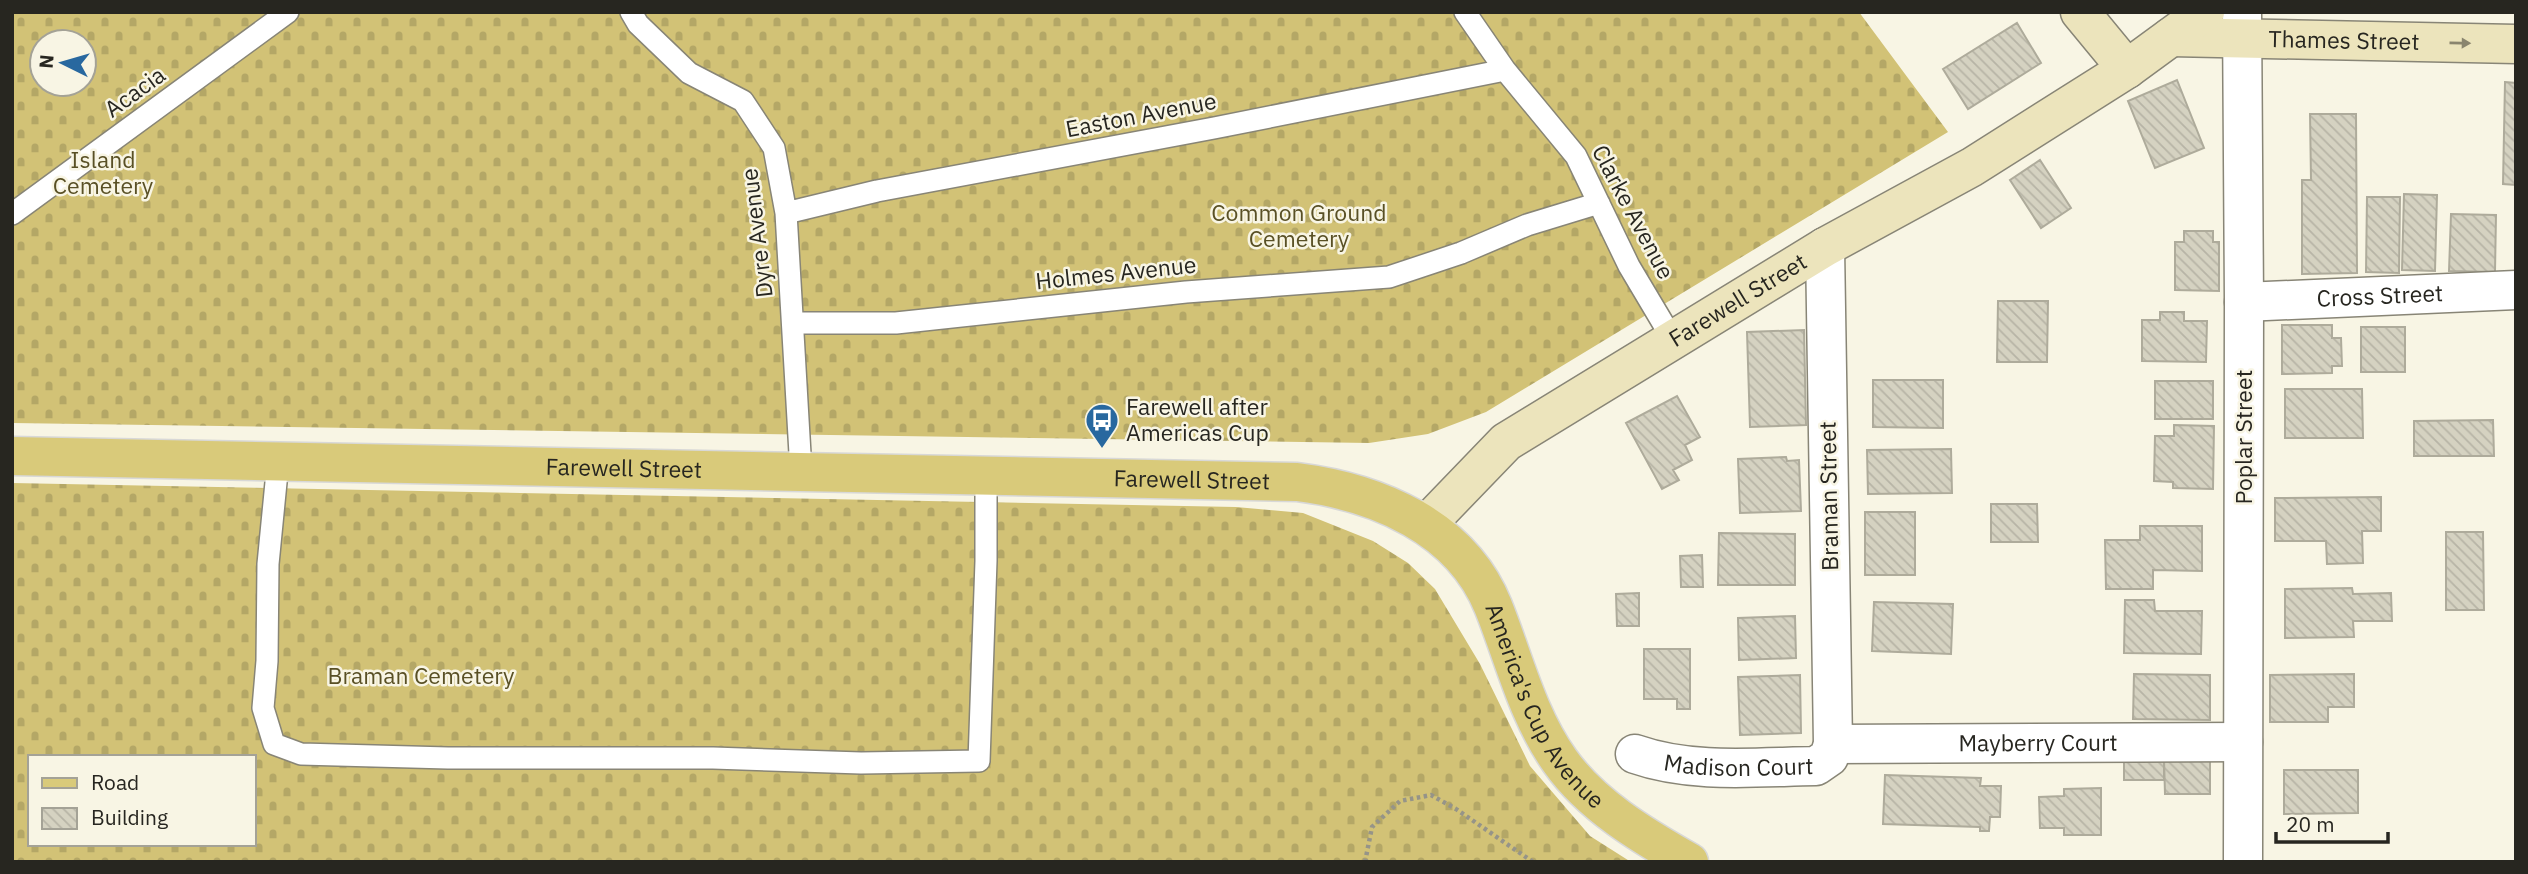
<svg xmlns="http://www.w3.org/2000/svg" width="2528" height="874" font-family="'IBM Plex Sans',sans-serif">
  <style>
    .cemetery { fill: url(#cemetery-stones); fill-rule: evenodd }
    .building { fill: url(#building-back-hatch); stroke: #aeab9b; stroke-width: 2 }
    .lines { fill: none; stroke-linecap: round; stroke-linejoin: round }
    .lane-casing { stroke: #888576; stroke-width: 24 }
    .street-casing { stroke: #888576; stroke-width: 41 }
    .secondary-casing { stroke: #888576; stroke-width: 41 }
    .primary-casing { stroke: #d8d8d7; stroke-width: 41 }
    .path { stroke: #969488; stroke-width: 4.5; stroke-dasharray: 3.5 3.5; stroke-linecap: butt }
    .lane { stroke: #fff; stroke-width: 21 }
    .street { stroke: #fff; stroke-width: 38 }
    .secondary { stroke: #ece4bc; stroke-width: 38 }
    .primary { stroke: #d9ca7a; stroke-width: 38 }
    .oneway { fill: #8a856e }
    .labels { text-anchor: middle; stroke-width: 5; stroke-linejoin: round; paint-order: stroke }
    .street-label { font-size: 23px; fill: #272620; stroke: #f8f5e4 }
    .park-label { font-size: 23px; fill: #595025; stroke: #f8f5e4 }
    .poi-label { font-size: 23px; fill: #272620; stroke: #f8f5e4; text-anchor: start }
  </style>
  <defs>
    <pattern id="cemetery-stones" width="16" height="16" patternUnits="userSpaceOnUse" patternTransform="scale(1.75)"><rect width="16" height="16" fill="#d2c276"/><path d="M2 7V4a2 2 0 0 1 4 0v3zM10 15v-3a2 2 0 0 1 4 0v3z" fill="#b4a766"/></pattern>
    <pattern id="building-back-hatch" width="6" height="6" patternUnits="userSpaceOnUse" patternTransform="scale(1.75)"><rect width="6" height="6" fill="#d5d2c1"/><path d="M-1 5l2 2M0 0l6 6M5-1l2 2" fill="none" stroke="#b7b4a6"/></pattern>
  </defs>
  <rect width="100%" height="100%" fill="#f8f5e4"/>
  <!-- cemetery -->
  <path class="cemetery" d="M12,12h1847l89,120 -462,280 -58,22 -59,9 -1357,-20zM42,42h42v42h-42z
    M12,483l1224,24 67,6 70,28 35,22 27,26 45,75 50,102 60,70 41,26h-1619zM30,757h224v87h-224z"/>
  <!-- building -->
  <path class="building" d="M2017,23l24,40 -73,46 -25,-40z
    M2177,80l27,68 -49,20 -27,-67z
    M2505,82l11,1v102l-13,-1z
    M2310,114h46l1,159 -55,1v-94h9z
    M2040,160l31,48 -30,20 -31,-48z
    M2404,194l33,1 -2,76 -33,-1z
    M2367,197h33l-1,76 -33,-1z
    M2451,214l45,1 -1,57 -46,-1z
    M2184,231h29v11h6v49l-44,-1v-48h9z
    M1998,301h50l-1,61h-50z
    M2160,312h24v9h23l-1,41 -64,-1v-41h18z
    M2282,325h50v13h9l1,28h-10v7l-50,1z
    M2361,327h44v45h-44z
    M1804,330l2,95 -56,2 -3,-95z
    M1873,380h70v48l-70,-1z
    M2155,381h58v38h-58z
    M2285,389h77l1,49h-78z
    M1677,396l23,41 -15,8 7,15 -19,10 6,10 -17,9 -36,-66z
    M2493,420l1,36h-80v-35z
    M2174,425l40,1 -1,63 -40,-1v-6l-19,-1 1,-45h19z
    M1951,449l1,44 -84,1 -1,-44z
    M1786,457l1,4 12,-1 2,51 -61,2 -2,-54z
    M2381,497v34h-19l1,32 -36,1 -1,-23h-51v-43z
    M1991,504h46l1,38h-47z
    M1865,512h50v63h-50z
    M2140,526h62v45l-49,-1v19h-47l-1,-49h35z
    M2446,532h37l1,78h-38z
    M1719,533l76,1v51h-77z
    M1702,555l1,32h-22l-1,-31z
    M2352,588l1,6 38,-1 1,28h-39l1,16 -69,1v-49z
    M1639,593v33h-22l-1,-32z
    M2125,600h29l1,11h47l-1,43 -77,-1z
    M1874,602l79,2 -2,50 -79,-3z
    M1795,616l1,42 -57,2 -1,-42z
    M1644,649h46v60h-13v-10h-33z
    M2134,674l76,1v45l-77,-1z
    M2354,674v33h-26v15h-58v-47z
    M1800,675l1,58 -61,2 -2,-58z
    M2210,758v36h-45l-1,-35z
    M2124,759h40v21h-40z
    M2284,770h74v43l-74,1z
    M1885,775l96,3 -1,8h21l-1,31h-10l-1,14h-9v-4l-97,-3z
    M2101,788v47h-37v-7h-24l-1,-31 25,-1v-7z"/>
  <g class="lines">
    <defs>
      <path id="lane" d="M631,12l7,12 51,49 54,28 31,47 12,65 15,258
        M1465,12l40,58 71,86 53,110 44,74
        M786,213l91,-22 337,-63 291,-58
        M12,214l276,-202
        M793,323h103l290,-31 203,-15 72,-24 66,-28 72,-22
        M278,462l-10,102 -1,97 -4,47 11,36 27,10 147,4h265l148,5 118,-2 7,-200v-86"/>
      <g id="street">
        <path d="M2242,12l2,290 -1,560"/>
        <path id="s1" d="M2244,302l272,-12"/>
        <path id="s2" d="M1833,744l410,-2"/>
        <path id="s3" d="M1635,754c57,20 121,13 181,12l13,-9 4,-13 -8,-497"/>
      </g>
      <g id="secondary">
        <path d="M2080,12l47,57"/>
        <path id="s4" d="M2171,37l345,7"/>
        <path id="s5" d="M1426,525l80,-83 319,-195 147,-80 155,-98 78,-57"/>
      </g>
      <g id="primary">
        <path id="s6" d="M12,456l1285,26c80,10 164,45 196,124 21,52 34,109 67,155 31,44 83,75 129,101"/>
      </g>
    </defs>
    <!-- lane casing -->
    <use href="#lane" class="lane-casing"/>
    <!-- street casing -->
    <use href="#street" class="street-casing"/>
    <!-- secondary casing -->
    <use href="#secondary" class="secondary-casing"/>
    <!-- primary casing -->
    <use href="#primary" class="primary-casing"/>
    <!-- path -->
    <path class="path" d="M1365,862l7,-35 28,-26 31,-6 25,14 77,53"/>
    <!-- lane -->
    <use href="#lane" class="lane"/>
    <!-- street -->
    <use href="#street" class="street"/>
    <!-- secondary -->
    <use href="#secondary" class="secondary"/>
    <!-- primary -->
    <use href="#primary" class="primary"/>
  </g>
  <!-- one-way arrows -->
  <defs><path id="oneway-solid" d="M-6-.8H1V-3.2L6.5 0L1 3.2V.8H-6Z" transform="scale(1.75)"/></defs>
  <use class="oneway" href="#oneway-solid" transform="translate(2460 43) rotate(1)"/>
  <!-- icons -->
  <defs>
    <symbol id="bus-pin" viewBox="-11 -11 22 30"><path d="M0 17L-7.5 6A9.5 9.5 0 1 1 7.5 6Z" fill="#28689f" stroke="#f8f5e4"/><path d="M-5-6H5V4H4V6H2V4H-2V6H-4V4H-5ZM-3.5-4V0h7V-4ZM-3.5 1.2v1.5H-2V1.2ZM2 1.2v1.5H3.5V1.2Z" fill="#fff"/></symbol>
  </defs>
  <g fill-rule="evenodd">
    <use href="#bus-pin" x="1083" y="401" width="38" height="52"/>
  </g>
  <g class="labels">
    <!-- street labels -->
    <g class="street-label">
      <text dy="8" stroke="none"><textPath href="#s4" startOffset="173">Thames Street</textPath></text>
      <text transform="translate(135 92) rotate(-36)" y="8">Acacia</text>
      <text transform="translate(1141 115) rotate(-11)" y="8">Easton Avenue</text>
      <text transform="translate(1633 212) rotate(62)" y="8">Clarke Avenue</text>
      <text transform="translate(757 233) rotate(-97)" y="8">Dyre Avenue</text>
      <text transform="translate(1116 273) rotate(-6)" y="8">Holmes Avenue</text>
      <text dy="8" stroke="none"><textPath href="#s1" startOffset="136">Cross Street</textPath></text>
      <text dy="8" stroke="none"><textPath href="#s5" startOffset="387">Farewell Street</textPath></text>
      <text transform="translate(2244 437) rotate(-90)" y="8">Poplar Street</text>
      <text dy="8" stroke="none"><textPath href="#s6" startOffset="612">Farewell Street</textPath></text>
      <text dy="8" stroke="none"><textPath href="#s6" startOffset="1180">Farewell Street</textPath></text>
      <text transform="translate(1829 496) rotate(-91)" y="8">Braman Street</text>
      <text dy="8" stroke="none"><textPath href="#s6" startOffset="1642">America's Cup Avenue</textPath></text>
      <text dy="8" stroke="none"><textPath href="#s2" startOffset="205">Mayberry Court</textPath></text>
      <text dy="8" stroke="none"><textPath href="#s3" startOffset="105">Madison Court</textPath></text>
    </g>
    <!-- park labels -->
    <g class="park-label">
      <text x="103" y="168">Island<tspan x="103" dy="26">Cemetery</tspan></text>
      <text x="1299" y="221">Common Ground<tspan x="1299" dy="26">Cemetery</tspan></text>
      <text x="421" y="684">Braman Cemetery</text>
    </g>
    <!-- poi labels -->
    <g class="poi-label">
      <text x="1126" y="415">Farewell after<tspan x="1126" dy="26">Americas Cup</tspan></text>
    </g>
  </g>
  <!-- border -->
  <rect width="2528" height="874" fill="none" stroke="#272620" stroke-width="28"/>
  <!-- legend -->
  <rect x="28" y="755" width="228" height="91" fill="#f8f5e4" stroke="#a4a296" stroke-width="2"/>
  <rect x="42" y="778" width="35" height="10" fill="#d9ca7a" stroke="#a4a296" stroke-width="2"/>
  <text x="91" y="790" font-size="21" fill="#272620">Road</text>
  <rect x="42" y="808" width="35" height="21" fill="url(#building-back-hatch)" stroke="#a4a296" stroke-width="2"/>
  <text x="91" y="825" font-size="21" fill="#272620">Building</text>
  <!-- north arrow -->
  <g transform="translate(63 63) rotate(275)"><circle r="33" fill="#f8f5e4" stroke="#a4a296" stroke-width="2"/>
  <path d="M0-5L12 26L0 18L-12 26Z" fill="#28689f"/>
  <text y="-10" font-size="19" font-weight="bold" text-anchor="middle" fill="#272620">N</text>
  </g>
  <!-- scale -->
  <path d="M2276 832v10h112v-10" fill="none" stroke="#272620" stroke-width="3.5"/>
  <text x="2286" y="832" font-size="21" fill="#272620" stroke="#f8f5e4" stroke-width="5" paint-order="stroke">20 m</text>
</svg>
